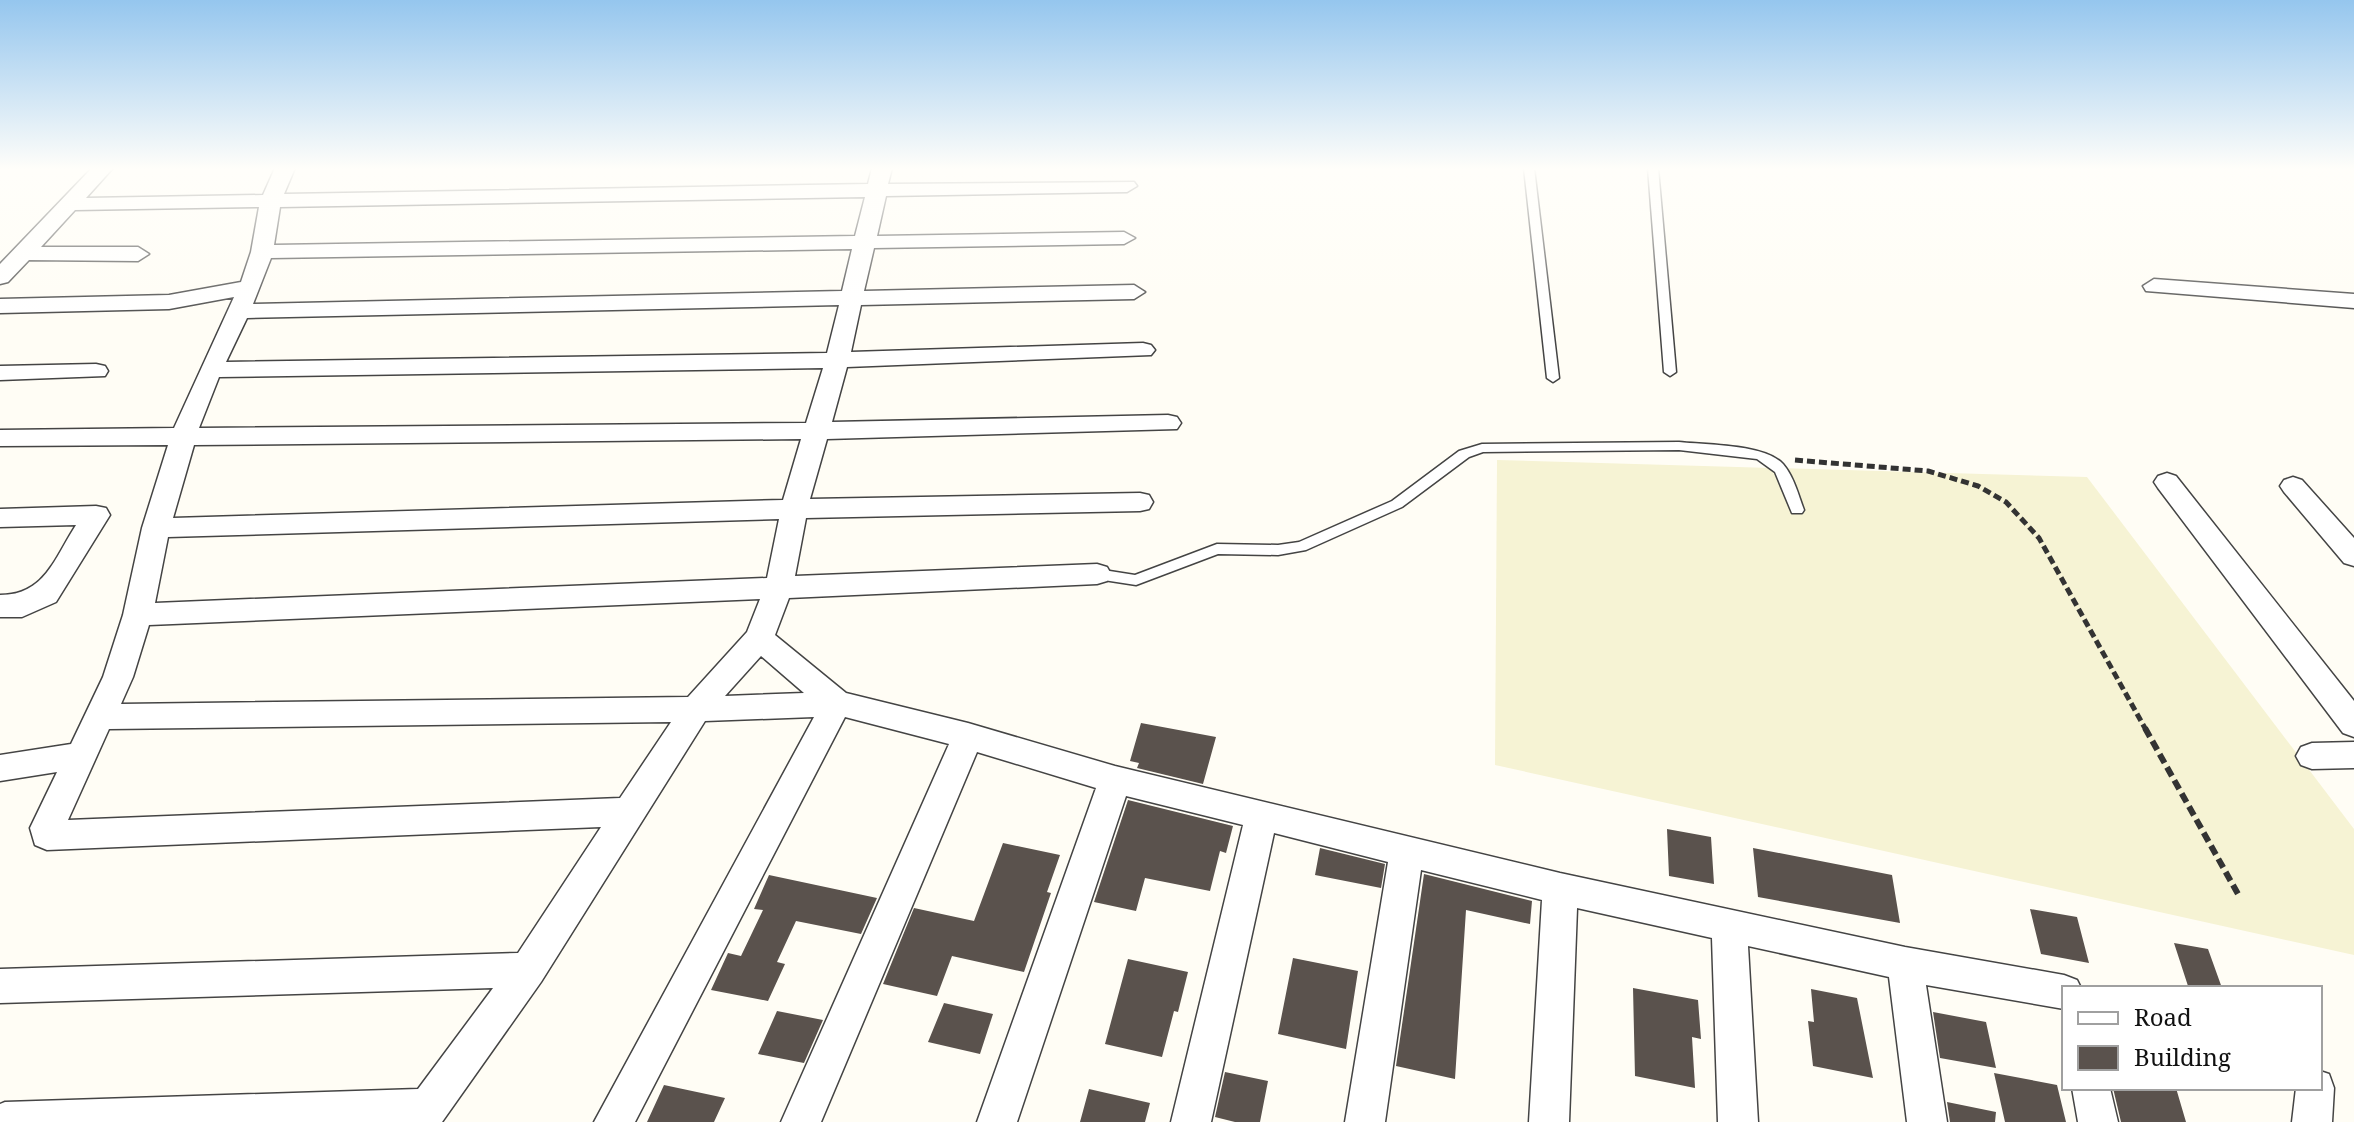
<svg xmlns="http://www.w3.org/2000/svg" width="2354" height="1122" font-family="'Noto Serif',serif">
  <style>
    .farmland { fill: #f6f3d4 }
    .building { fill: #5a524d }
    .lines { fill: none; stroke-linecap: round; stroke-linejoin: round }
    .service-casing { stroke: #444; stroke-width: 3 }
    .minor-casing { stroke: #444; stroke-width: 3 }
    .path-far1 { stroke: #333; stroke-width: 5; stroke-dasharray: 8 4; stroke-linecap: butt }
    .path { stroke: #333; stroke-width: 6; stroke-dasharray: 10 5; stroke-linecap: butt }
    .service { fill: #fff; fill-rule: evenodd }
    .minor { fill: #fff; fill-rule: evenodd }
  </style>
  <rect width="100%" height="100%" fill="#fffdf5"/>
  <!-- farmland -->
  <path class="farmland" d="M1497,460l590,17 267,352v126l-859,-190z"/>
  <!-- building -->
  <path class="building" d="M1141,723l75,14 -13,47 -66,-16 2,-5 -9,-2z
    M1128,800l105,26 -7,27 -6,-2 -10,40 -65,-13 -9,33 -42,-9z
    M1667,829l44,8 3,47 -45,-8z
    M1003,843l57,12 -13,37 4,1 -27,79 -72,-16 -15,40 -54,-12 31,-76 60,13z
    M1320,848l65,16 -4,24 -66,-13z
    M1753,848l139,27 8,48 -142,-26z
    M1424,874l108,27 -2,23 -64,-14 -11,169 -59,-13z
    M769,875l108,23 -16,36 -65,-13 -19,41 8,2 -17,37 -57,-11 17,-37 13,3 22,-46 -9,-1z
    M2030,909l47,8 12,46 -48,-9z
    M2174,943l34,6 14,39 -34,-2z
    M1293,958l65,13 -12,78 -68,-15z
    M1128,959l60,13 -10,40 -4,-1 -12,46 -57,-13z
    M1633,988l65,12 3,39 -9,-2 3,51 -60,-12z
    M1811,989l46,9 16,80 -60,-12 -5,-45 6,1z
    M944,1003l49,11 -13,40 -52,-12z
    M777,1011l46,9 -19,43 -46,-9z
    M1933,1012l53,10 10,46 -56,-10z
    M1225,1072l43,9 -8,41h-25l-20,-5z
    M1994,1073l63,12 9,37h-61z
    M664,1085l61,13 -11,24h-67z
    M2113,1088h63l10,34h-65z
    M1089,1089l61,14 -5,19h-65z
    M1947,1102l49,10 -1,10h-45z"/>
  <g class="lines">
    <defs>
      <path id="service" d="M1524,168h10l25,210 -6,4 -6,-4z
        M1648,168h10l18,204 -6,4 -6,-4z
        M1679,442c26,3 86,2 104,22 11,13 15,30 21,46l-2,3h-10l-17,-41 -18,-13 -78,-9 -196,2 -14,5 -67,50 -96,43 -28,5 -60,-1 -82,31 -39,-6 -7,-5 7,-5 38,6 82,-31 61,1 21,-3 93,-41 67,-50 23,-7z"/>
      <path id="minor" d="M92,168h21l-27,30 177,-3 12,-27h20l-11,26 584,-10 4,-16h20l-4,16 246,-2 3,4 -10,6 -241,4 -9,40 247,-4 11,6 -11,6 -250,4 -10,43 270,-6 11,7 -11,7 -273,6 -10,47 292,-9 8,2 4,5 -4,5 -304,12 -15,55 336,-7 9,2 4,6 -4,6 -350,10 -17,60 330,-6 9,2 4,7 -4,7 -9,2 -334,7 -11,58 302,-12 10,3 4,7 -4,7 -10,3 -308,14 -14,37 71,58 122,30 147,43 445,107 345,74 159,28 13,5 4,8h-17v21l-138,-24 21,137h-40l-18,-145 -141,-31 10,176h-40l-6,-184 -135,-30 -8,214h-40l13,-222 -121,-30 -36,252h-40l43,-260 -114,-29 -63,289h-40l72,-297 -117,-29 -109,326h-40l119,-334 -119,-36 -156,370h-40l168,-378 -104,-27 -210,405h-41l220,-405 -109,4 -164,261 -99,140h-442v-18l5,-2 413,-13 75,-101 -493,15v-34l518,-16 83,-126 -554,23 -12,-5 -5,-17 27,-56 -57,9v-26l71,-11 32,-67 20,-62 19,-87 26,-83 -168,1v-16l174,-2 60,-131 -65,12 -169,4v-14l169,-4 72,-13 10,-30 8,-45 -184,3 -34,37h97l11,7 -11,7 -109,-1 -21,22 -8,2v-20zM865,197l-10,39 -581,9 6,-38zM852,249l-10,42 -589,13 18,-46zM839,305l-12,48 -601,9 21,-44zM823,368l-17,55 -607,5 20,-51zM801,439l-18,61 -610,18 21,-73zM779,519l-12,59 -612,25 13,-66zM760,599l-13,33 -59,65 -567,7 12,-27 16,-52zM761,656l43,37 -79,3zM671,722l-51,76 -552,22 41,-91z
        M2154,279l200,15v14l-208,-17 -3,-5z
        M96,364l9,2 3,5 -3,5 -105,4v-14z
        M2167,473l9,3 178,225v36l-11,-4 -185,-245 -4,-6 4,-6z
        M2293,477l9,3 52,58v28l-10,-3 -60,-71 -4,-6 4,-6z
        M96,506l10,2 4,7 -54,87 -34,15h-22v-22c45,0 54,-36 76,-70l-76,2v-18z
        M2354,742v26l-42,1 -11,-4 -5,-9 5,-9 11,-4z
        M2320,1071l9,3 5,14 -2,34h-40l4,-34h24z
        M2072,1088h38l8,34h-40z"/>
    </defs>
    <!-- service casing -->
    <use href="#service" class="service-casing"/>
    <!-- minor casing -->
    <use href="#minor" class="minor-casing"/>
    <!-- path-far1 -->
    <path class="path-far1" d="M1795,460l133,11 50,15 28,16 33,36 107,192"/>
    <!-- path -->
    <path class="path" d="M2145,728l93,166"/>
    <!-- service -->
    <use href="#service" class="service"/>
    <!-- minor -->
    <use href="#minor" class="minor"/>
  </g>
  <!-- sky -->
  <linearGradient id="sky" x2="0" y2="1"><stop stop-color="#95c6ee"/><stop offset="0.52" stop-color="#fffefa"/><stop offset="1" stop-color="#fffefa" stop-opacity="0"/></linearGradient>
  <rect width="2354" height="325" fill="url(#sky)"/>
  <!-- legend -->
  <rect x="2062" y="986" width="260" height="104" fill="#ffffff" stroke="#a0a0a0" stroke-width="2"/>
  <rect x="2078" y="1012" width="40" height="12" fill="#ffffff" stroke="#a0a0a0" stroke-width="2"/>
  <text x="2134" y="1026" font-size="24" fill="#111111">Road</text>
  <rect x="2078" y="1046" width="40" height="24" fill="#5a524d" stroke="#a0a0a0" stroke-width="2"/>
  <text x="2134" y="1066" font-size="24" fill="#111111">Building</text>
</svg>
